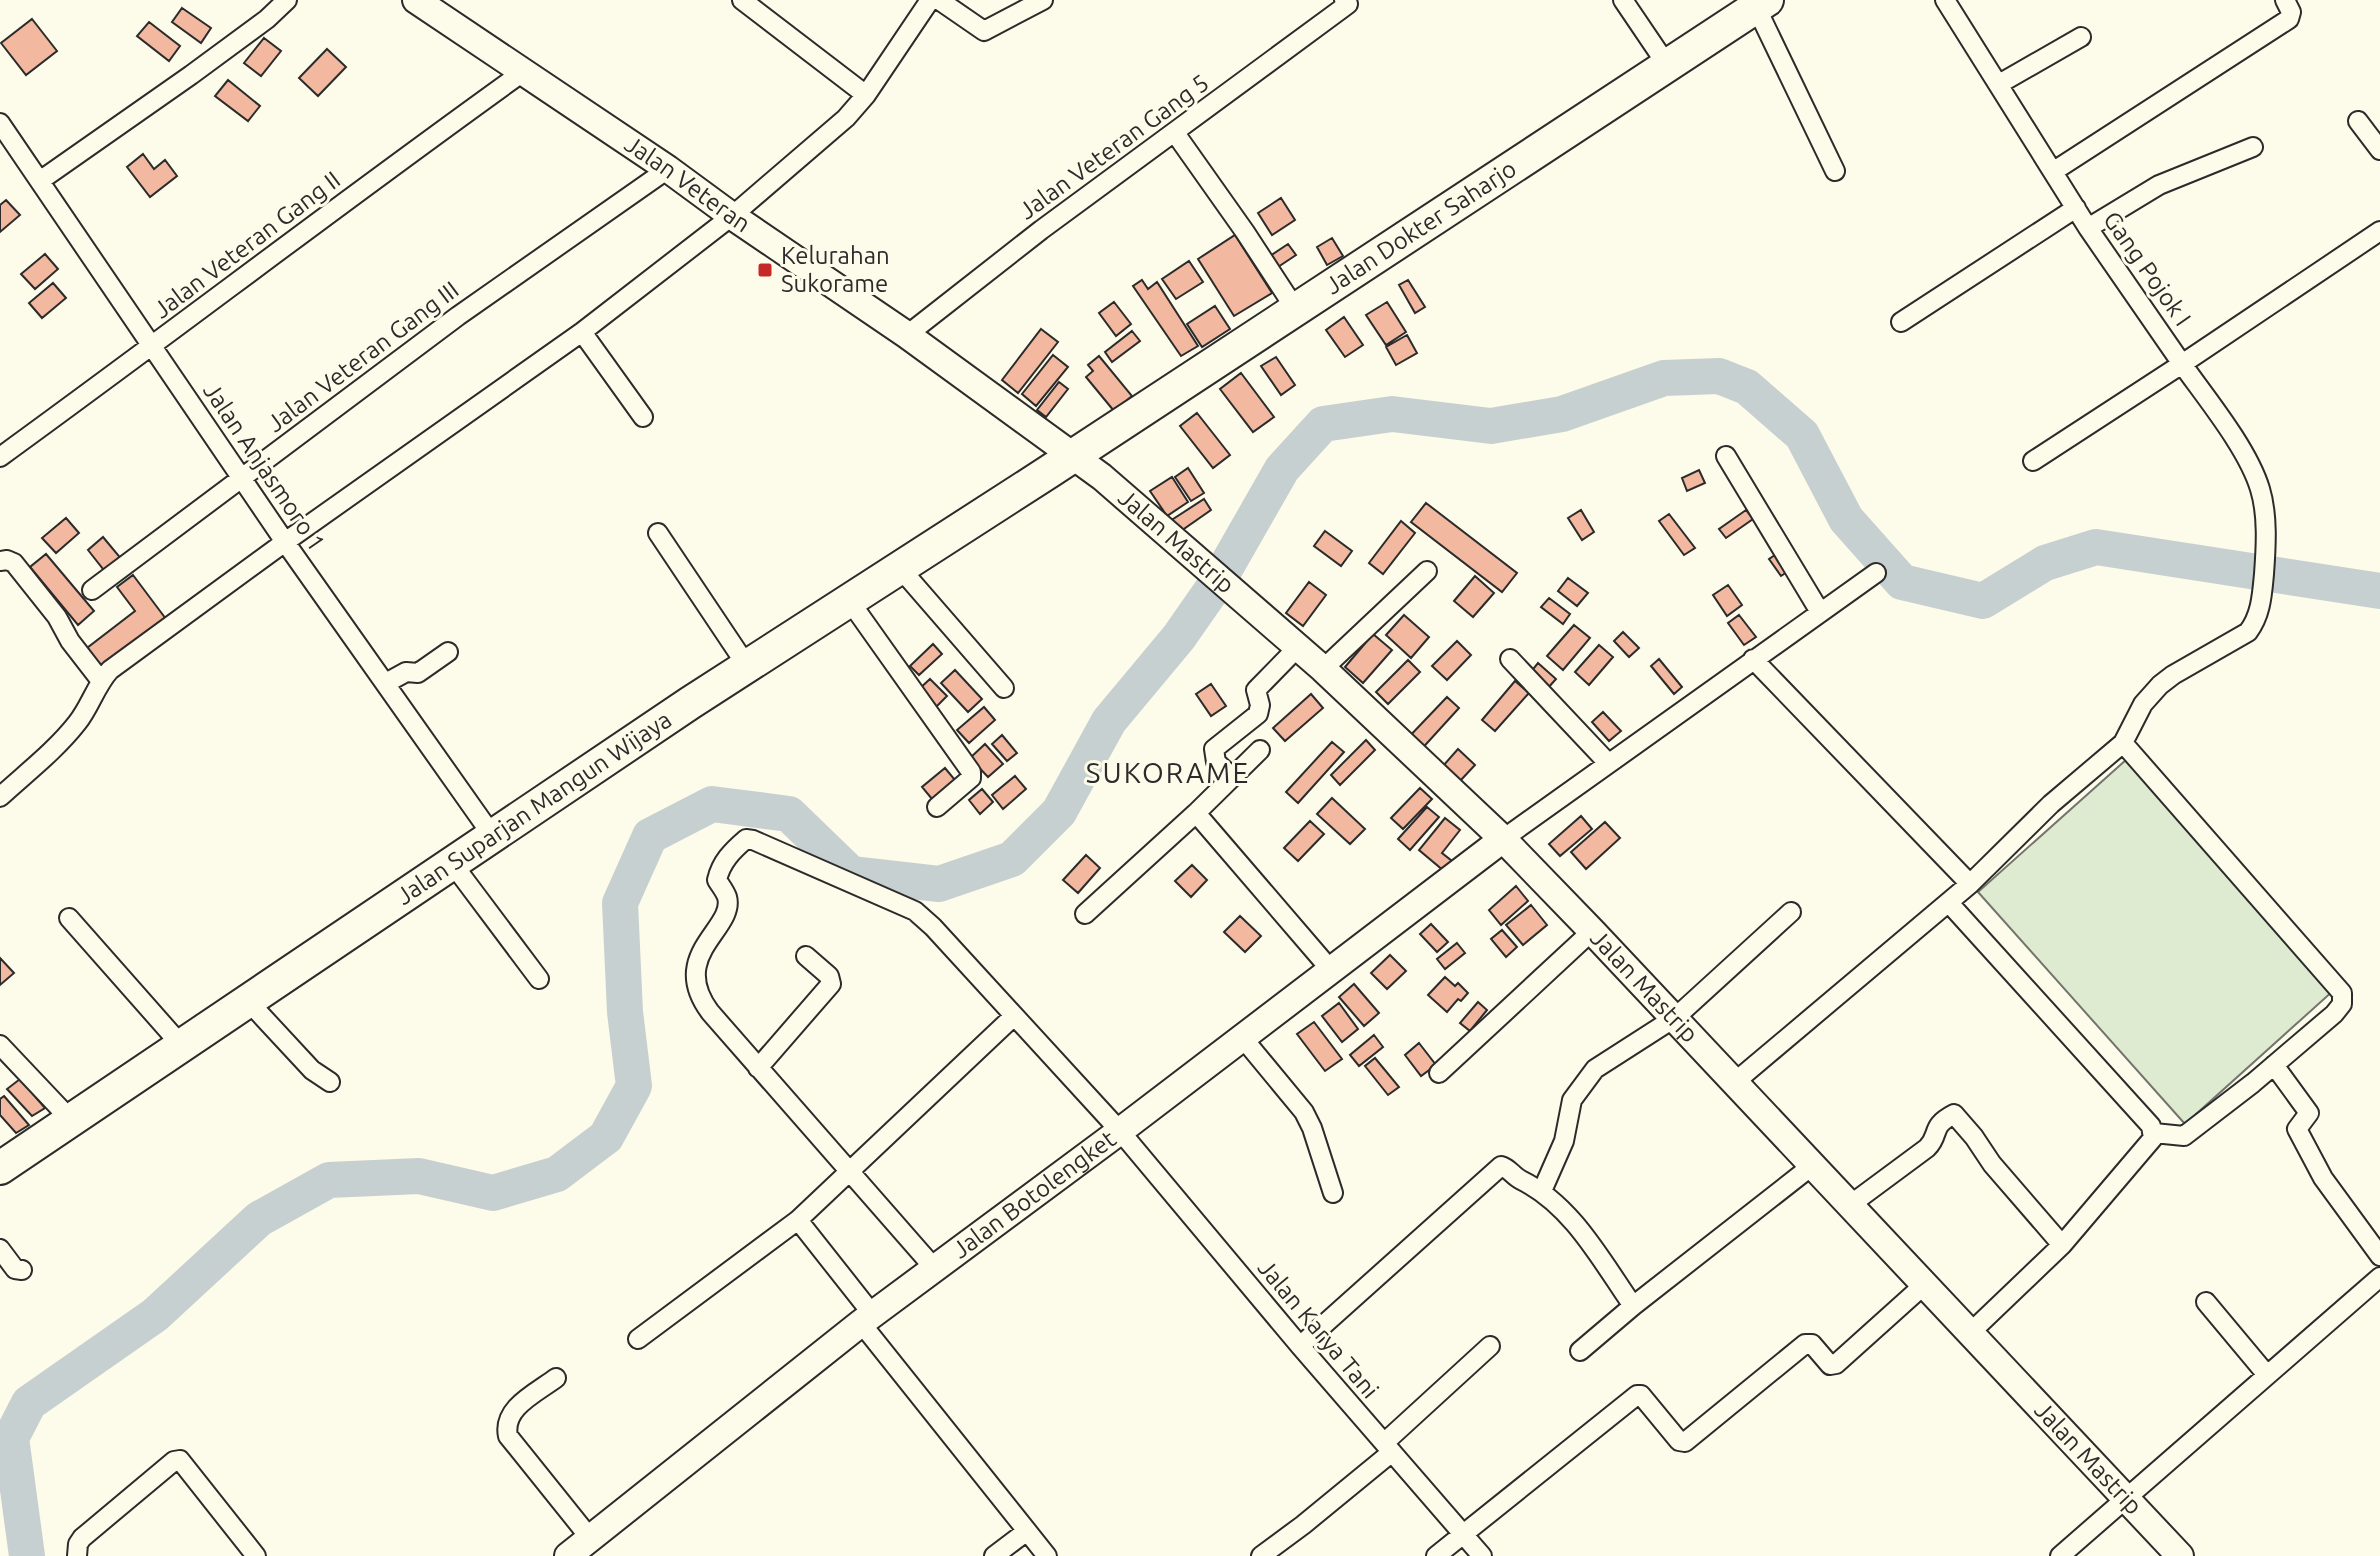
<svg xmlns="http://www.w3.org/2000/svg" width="2380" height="1556" font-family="Ubuntu,sans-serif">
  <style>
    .green { fill: #deebd1; stroke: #74746e; stroke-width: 2 }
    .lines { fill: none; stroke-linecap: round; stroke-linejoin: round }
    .river { stroke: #c7d0d0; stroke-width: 36 }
    .building { fill: #f2b8a0; stroke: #2b2b2b; stroke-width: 2 }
    .street-casing { stroke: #2b2b2b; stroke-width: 22 }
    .secondary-casing { stroke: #2b2b2b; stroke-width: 30 }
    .highway-casing { stroke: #2b2b2b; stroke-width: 36 }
    .street { stroke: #fdfbea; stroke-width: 18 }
    .secondary { stroke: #fdfbea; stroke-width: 26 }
    .highway { stroke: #fdfbea; stroke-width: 32 }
    .poi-dot { fill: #c62828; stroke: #fdfbea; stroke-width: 3 }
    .labels { text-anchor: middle; stroke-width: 6; stroke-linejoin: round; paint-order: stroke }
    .street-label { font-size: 24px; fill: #2b2b2b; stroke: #fdfbea }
    .poi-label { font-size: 24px; fill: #2b2b2b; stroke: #fdfbea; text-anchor: start }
    .quarter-label { font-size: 28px; letter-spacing: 2px; fill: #2b2b2b; stroke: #fdfbea }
  </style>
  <rect width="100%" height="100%" fill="#fdfbea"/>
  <!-- green -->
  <path class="green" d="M2127,759l207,231 -149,134 -207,-232z"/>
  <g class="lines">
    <!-- river -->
    <path class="river" d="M27,1556l-16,-118 18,-35 126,-88 104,-96 70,-39 90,-4 74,17 64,-19 49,-37 28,-51 -9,-74 -5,-109 30,-67 62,-32 77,10 62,60 88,10 73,-25 47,-47 50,-91 70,-84 39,-56 64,-112 41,-45 69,-10 99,12 71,-12 102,-36 55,-2 28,11 55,48 44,84 56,63 81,19 62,-38 51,-16 284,44"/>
  </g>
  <!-- building -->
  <path class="building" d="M182,8l29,20 -10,15 -29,-21z
    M32,19l25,32 -31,24 -25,-32z
    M149,22l31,24 -11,15 -32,-25z
    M264,38l17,13 -20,25 -17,-13z
    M327,49l19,18 -28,29 -19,-18z
    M228,80l32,26 -12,15 -33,-25z
    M143,154l11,15 11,-9 12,16 -27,21 -23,-30z
    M1281,198l14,22 -23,15 -14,-22z
    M6,200l14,15 -20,17v-27z
    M1235,235l37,58 -38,23 -36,-57z
    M1332,238l11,18 -16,9 -10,-18z
    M1288,244l8,11 -21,14 -8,-11z
    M45,254l13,15 -23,20 -14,-15z
    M1189,261l14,21 -27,17 -14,-20z
    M1142,280l6,9 9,-7 41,64 -17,10 -48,-70z
    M1408,280l17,27 -10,6 -16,-28z
    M53,283l13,15 -24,20 -13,-15z
    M1114,302l17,22 -15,12 -17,-23z
    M1387,302l19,30 -20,13 -20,-30z
    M1215,306l15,23 -28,18 -15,-23z
    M1344,317l19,28 -18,12 -19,-27z
    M1041,329l17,13 -40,51 -16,-13z
    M1132,331l8,10 -28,21 -7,-10z
    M1407,335l10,18 -21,12 -10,-18z
    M1053,355l15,12 -32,39 -14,-12z
    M1099,356l33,40 -18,15 -28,-34 7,-6 -5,-6z
    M1276,357l19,28 -14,10 -20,-29z
    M1241,373l33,44 -21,15 -33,-43z
    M1059,382l9,7 -22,28 -9,-7z
    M1197,413l33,42 -17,13 -33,-42z
    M1188,468l16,25 -13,8 -16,-24z
    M1699,470l6,13 -18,8 -5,-13z
    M1172,477l16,25 -21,14 -17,-25z
    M1204,499l7,11 -33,23 -8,-12z
    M1426,503l91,70 -15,19 -91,-70z
    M1581,510l13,22 -12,8 -14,-22z
    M1746,510l7,9 -27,19 -7,-9z
    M1669,514l26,34 -11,7 -25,-34z
    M66,518l13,15 -23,20 -14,-15z
    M1401,521l14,12 -32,41 -14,-11z
    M1325,531l27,20 -11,15 -27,-20z
    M103,537l20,24 -16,13 -19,-24z
    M1781,551l12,17 -12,8 -12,-17z
    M46,554l48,57 -16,14 -48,-58z
    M133,575l36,48 -64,49 -18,-24 48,-37 -18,-24z
    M1475,576l19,17 -21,24 -19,-16z
    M1568,578l20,15 -11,13 -19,-15z
    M1309,582l17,13 -23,31 -17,-13z
    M1728,585l14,20 -15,11 -14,-21z
    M1549,598l21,16 -7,10 -22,-17z
    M1404,615l25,22 -18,21 -25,-23z
    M1739,615l17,22 -12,8 -16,-22z
    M1574,625l16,13 -27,32 -16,-14z
    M1623,632l16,16 -10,9 -15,-16z
    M1373,634l19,16 -29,33 -18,-16z
    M1457,641l14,14 -24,25 -15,-14z
    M933,644l9,10 -23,21 -9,-9z
    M1599,645l14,12 -24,28 -14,-13z
    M1659,659l23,28 -8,7 -23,-28z
    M1408,660l12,12 -32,32 -12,-12z
    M1538,663l18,16 -9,10 -18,-15z
    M955,670l27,29 -14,13 -27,-29z
    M930,679l17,17 -13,13 -17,-18z
    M1515,681l14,12 -34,38 -13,-11z
    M1211,684l15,22 -15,10 -15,-22z
    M1311,694l12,14 -38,33 -12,-13z
    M1447,697l12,11 -41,45 -13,-12z
    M984,707l11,13 -26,23 -12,-13z
    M1603,712l18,19 -12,10 -17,-19z
    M1002,735l15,18 -10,8 -15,-17z
    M1366,740l9,10 -35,35 -9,-10z
    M1332,742l12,10 -46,51 -12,-11z
    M985,744l18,20 -15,13 -18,-19z
    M1458,749l17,16 -15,16 -17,-15z
    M945,768l10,12 -23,19 -10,-12z
    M1015,776l11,13 -23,20 -11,-14z
    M1420,788l12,11 -29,30 -12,-11z
    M982,789l11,13 -13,12 -11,-14z
    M1332,798l33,31 -15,15 -33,-30z
    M1427,807l12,10 -29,33 -12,-11z
    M1581,816l11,13 -32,27 -11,-12z
    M1445,818l15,12 -18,23 10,8 -8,10 -25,-21z
    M1310,821l14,13 -26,27 -14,-13z
    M1605,822l15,16 -34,31 -15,-17z
    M1086,855l14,13 -22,25 -15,-13z
    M1192,865l15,15 -16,17 -16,-16z
    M1516,886l12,15 -27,24 -12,-15z
    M1531,905l16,20 -24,20 -17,-20z
    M1240,916l21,20 -16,16 -21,-20z
    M1431,924l17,18 -11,10 -17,-18z
    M1502,930l15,17 -11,10 -15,-18z
    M1457,943l8,10 -20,16 -8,-10z
    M1390,955l16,16 -19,18 -16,-16z
    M0,958l14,15 -14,12z
    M1445,977l10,9 3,-3 10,10 -7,8 -3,-2 -11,13 -19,-17z
    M1354,984l25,29 -15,13 -25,-29z
    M1478,1002l9,8 -17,21 -10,-8z
    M1339,1003l19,26 -16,13 -20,-26z
    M1314,1022l28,37 -17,12 -28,-37z
    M1374,1035l9,12 -24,19 -9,-11z
    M1419,1043l17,22 -15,11 -16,-21z
    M1375,1058l24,29 -11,8 -23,-29z
    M20,1079l25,29 -13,8 -25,-27z
    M4,1096l25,29 -13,8 -16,-18v-16z"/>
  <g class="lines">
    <defs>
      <path id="street" d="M742,0l124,95
        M939,0l45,31 59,-31
        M1623,0l44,65
        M1945,0l143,228 94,136 198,-133
        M1756,7l79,164
        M1999,84l82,-47
        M2358,121l22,29
        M0,123l285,419 207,293
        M1175,133l70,99 51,78
        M2054,171l235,-152 2,-7 -6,-12
        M41,180l150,-105 76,-56 20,-19
        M2088,228l71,-43 94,-38
        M1901,322l175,-114
        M582,332l61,85
        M907,335l134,-105 299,-220 8,-6 -4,-4
        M1726,456l94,156
        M0,457c175,-127 347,-259 523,-385
        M658,533l89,133
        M0,561l7,-1 7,3 43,54 13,24 31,40
        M899,567l105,121
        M92,590l366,-274 210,-147
        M849,600l122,172v6l-34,29
        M1510,659l98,104
        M1323,669l104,-98
        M386,683l20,-11 12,1 30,-21
        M2123,743l219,250v11l-8,10 -81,69 -69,53 -30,-3
        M1232,777l-16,-15 -2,-13 44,-35 2,-9 -4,-15 42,-43
        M0,797c26,-24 55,-46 77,-74 13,-16 19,-38 33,-53l175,-128 297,-210 150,-116 114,-98 20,-23 64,-95
        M1196,813l134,156
        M1503,839l373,-266
        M452,863l87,116
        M1970,884l81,-80 72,-61 20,-39 17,-19 13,-10 75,-43c13,-17 14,-37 16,-58 2,-27 4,-59 -4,-85 -12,-40 -53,-90 -78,-125l-149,97
        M1949,903l202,223 2,12 -91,107 -92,88
        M1085,914l111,-101 64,-63
        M69,918l113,128
        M248,1001l64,69 18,12
        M1242,1037l62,75 8,16 21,65
        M0,1045l70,74
        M2274,1065l35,48 -12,16 26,49 57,78
        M758,1068l73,-84 -2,-8 -23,-20
        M1439,1073l153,-142
        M1735,1082l235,-198 -217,-225
        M1542,1191l22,-50 8,-41 23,-31 81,-52 115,-105
        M1850,1205l77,-57c14,-14 2,-21 27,-34l20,23 18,27 70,81
        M798,1220l75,95
        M0,1249l15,20 7,1
        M935,1269l-225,-257c-43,-58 26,-83 17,-115 -2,-6 -7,-12 -10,-17 4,-18 15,-29 29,-41l7,1 162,71 18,16 187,204 180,215 182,210
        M2206,1302l61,73
        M861,1323l186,233
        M638,1339l160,-119 216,-204
        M1300,1346l201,-180c8,2 12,10 20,14 51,25 80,80 112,126l180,-141
        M1580,1351l53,-45
        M556,1378c-20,15 -54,30 -48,58l82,102
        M1384,1443l106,-97
        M77,1556l1,-12 4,-6 92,-77 6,-1 76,96
        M994,1556l33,-25
        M1261,1556l42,-31 89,-73
        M1436,1556l201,-161h4l38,46 6,1 120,-98h7l18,21 6,-1 89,-80
        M2060,1556l320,-279"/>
      <g id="secondary">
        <path id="s1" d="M416,0l252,169 64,47 175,119 195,142 221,192 180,170 89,92 588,625"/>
        <path id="s2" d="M568,1556l293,-233 259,-192 383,-292"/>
      </g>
      <g id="highway">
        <path id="s3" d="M0,1168l690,-465 360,-232 717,-471"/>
      </g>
    </defs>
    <!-- street casing -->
    <use href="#street" class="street-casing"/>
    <!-- secondary casing -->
    <use href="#secondary" class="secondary-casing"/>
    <!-- highway casing -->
    <use href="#highway" class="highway-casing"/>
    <!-- street -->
    <use href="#street" class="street"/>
    <!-- secondary -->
    <use href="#secondary" class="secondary"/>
    <!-- highway -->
    <use href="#highway" class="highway"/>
  </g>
  <!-- markers -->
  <rect class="poi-dot" x="757" y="262" width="16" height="16" rx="4"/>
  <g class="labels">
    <!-- street labels -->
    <g class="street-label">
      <text transform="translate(1114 147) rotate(-36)" y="8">Jalan Veteran Gang 5</text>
      <text dy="8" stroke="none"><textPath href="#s1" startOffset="328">Jalan Veteran</textPath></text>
      <text dy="8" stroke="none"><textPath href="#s3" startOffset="1704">Jalan Dokter Saharjo</textPath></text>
      <text transform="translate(247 245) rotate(-37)" y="8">Jalan Veteran Gang II</text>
      <text transform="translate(2147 269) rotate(55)" y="8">Gang Pojok I</text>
      <text transform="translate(363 357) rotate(-37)" y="8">Jalan Veteran Gang III</text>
      <text transform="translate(264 467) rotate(56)" y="8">Jalan Anjasmoro 1</text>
      <text dy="8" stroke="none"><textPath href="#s1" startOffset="934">Jalan Mastrip</textPath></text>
      <text dy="8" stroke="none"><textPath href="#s3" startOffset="644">Jalan Suparjan Mangun Wijaya</textPath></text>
      <text dy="8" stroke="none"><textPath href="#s1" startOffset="1580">Jalan Mastrip</textPath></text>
      <text dy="8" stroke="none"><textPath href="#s2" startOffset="590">Jalan Botolengket</textPath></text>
      <text transform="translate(1318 1329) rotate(50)" y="8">Jalan Karya Tani</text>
      <text dy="8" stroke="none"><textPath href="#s1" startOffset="2228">Jalan Mastrip</textPath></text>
    </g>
    <!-- poi labels -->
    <g class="poi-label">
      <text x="781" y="264">Kelurahan<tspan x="781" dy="28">Sukorame</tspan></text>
    </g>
    <!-- quarter labels -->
    <g class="quarter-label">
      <text x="1168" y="783">SUKORAME</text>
    </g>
  </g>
</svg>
